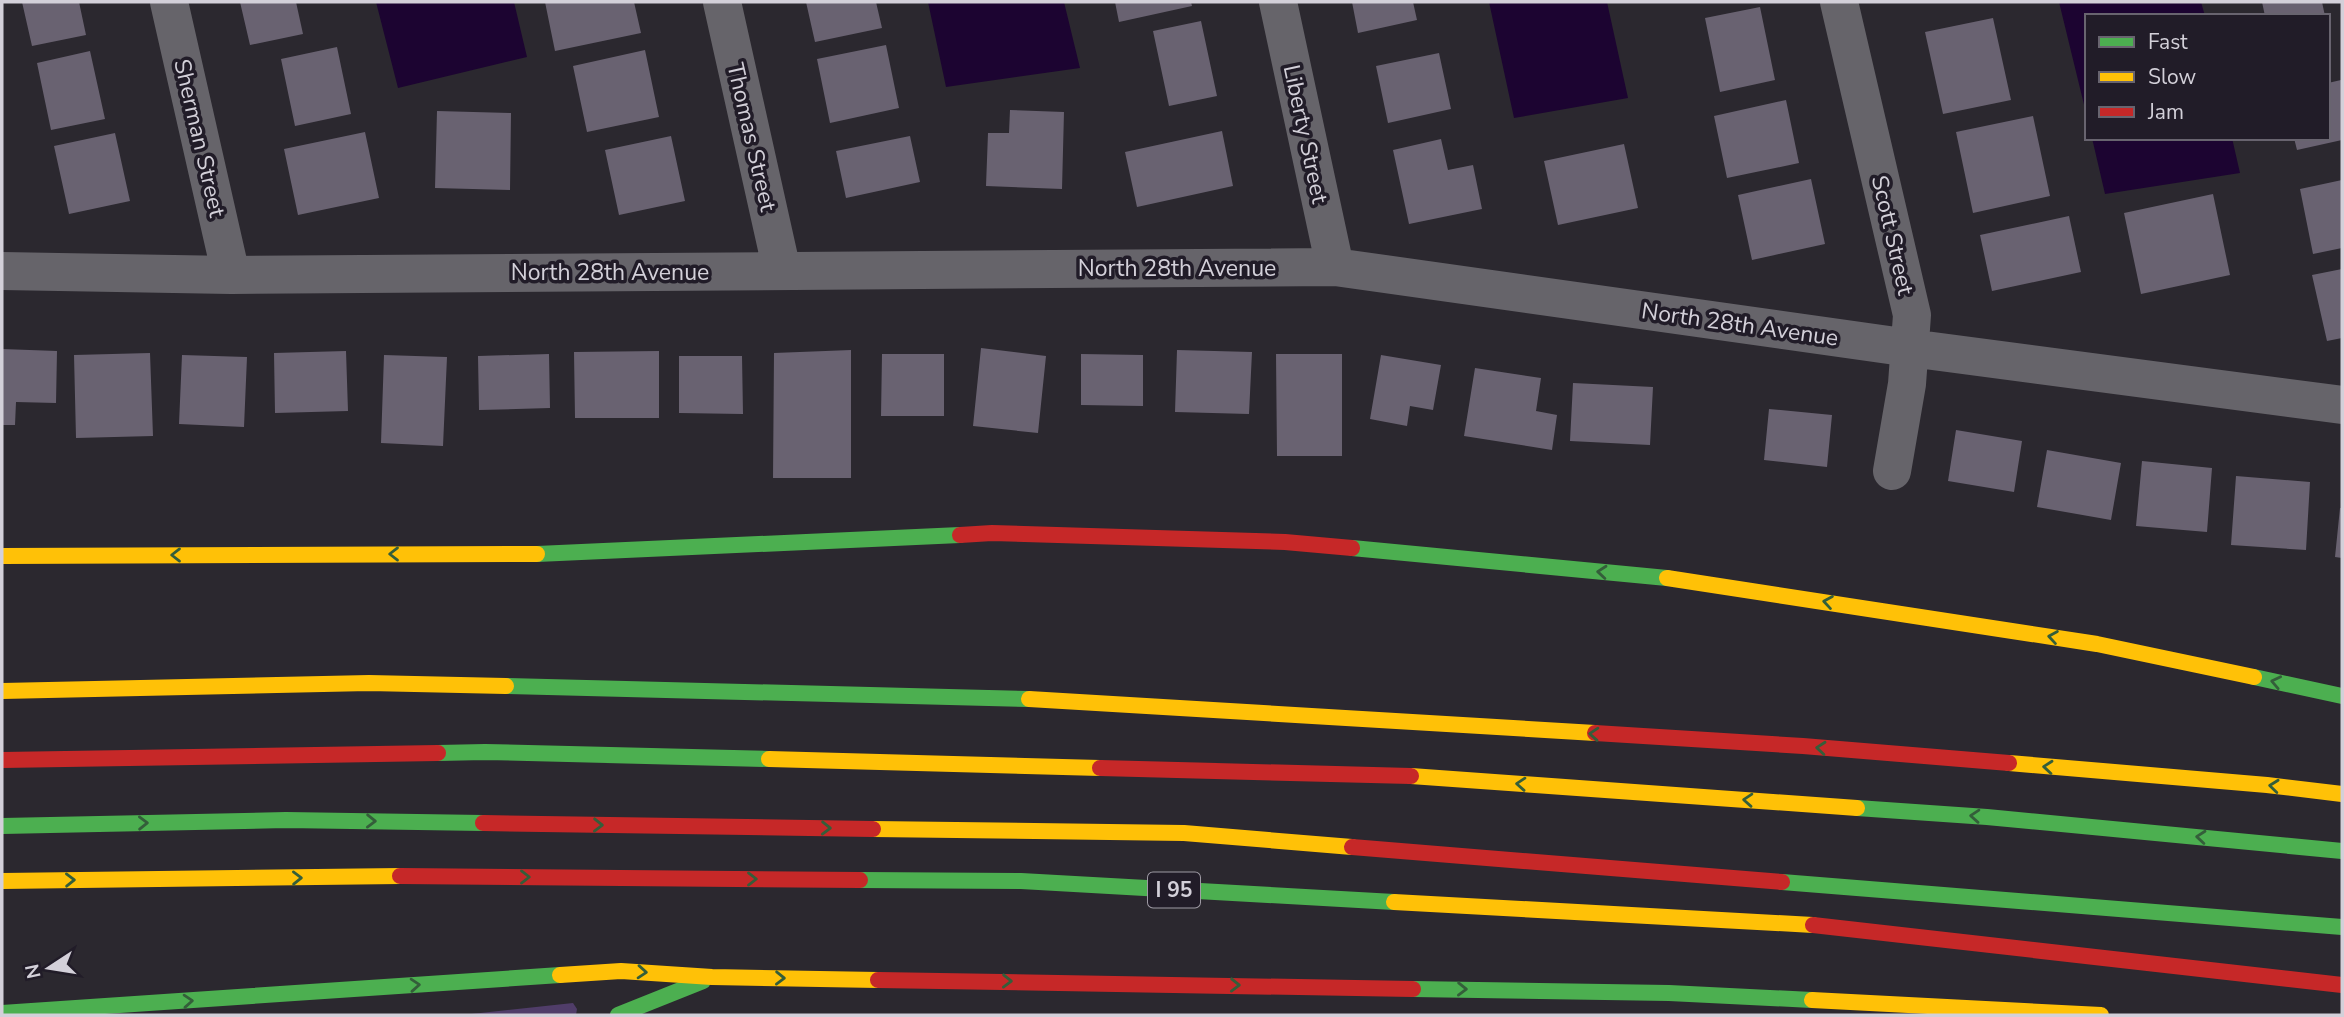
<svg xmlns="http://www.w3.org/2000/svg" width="2344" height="1017" font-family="'Nunito Sans',sans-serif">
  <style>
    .green { fill: #503d69 }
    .water { fill: #1c0431 }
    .building { fill: #696271 }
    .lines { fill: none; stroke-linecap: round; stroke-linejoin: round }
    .street { stroke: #66646a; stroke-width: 38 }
    .fast { stroke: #4caf50; stroke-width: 16 }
    .slow { stroke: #ffc107; stroke-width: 16 }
    .jam { stroke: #c62828; stroke-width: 16 }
    .oneway { stroke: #345e3a }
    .labels { text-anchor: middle; stroke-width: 7; stroke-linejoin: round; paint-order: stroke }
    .shield { fill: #211c28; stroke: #9e9aa4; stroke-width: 2 }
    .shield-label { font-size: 21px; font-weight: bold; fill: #d3d0d9 }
    .street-label { font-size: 23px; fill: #d3d0d9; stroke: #211c28 }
  </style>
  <rect width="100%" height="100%" fill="#2b282f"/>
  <!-- green -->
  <path class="green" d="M573,1003l4,6 -1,6h-114z"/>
  <!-- water -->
  <path class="water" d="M376,2h138l13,55 -129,31z
    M928,2h136l16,66 -134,19z
    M1489,2h118l21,96 -114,20z
    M2059,2h142l4,14h-118v101z
    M2092,138h140l8,35 -135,21z"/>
  <!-- building -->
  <path class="building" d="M22,2h57l7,33 -54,11z
    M240,2h56l7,32 -53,11z
    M545,2h89l7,31 -86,18z
    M806,2h70l6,26 -67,14z
    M1115,2h76l1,4 -73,16z
    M1352,2h61l4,18 -59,13z
    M2262,2h60l3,14h-60z
    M1760,7l15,73 -55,12 -15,-74z
    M1993,18l18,82 -68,14 -18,-82z
    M1201,21l16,75 -48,10 -16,-75z
    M886,45l13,63 -69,15 -13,-64z
    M337,47l14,67 -56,12 -14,-67z
    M645,50l14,67 -72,15 -14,-66z
    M90,51l15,68 -54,11 -14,-67z
    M1439,53l12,56 -63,14 -12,-57z
    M2341,80l1,60 -45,10 -3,-12h34v-55z
    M1786,100l13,63 -72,15 -13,-62z
    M1010,110l54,2 -2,77 -76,-3 2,-53h21z
    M437,111l74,2 -1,77 -75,-2z
    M2033,116l17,80 -77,17 -17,-81z
    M1222,131l11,55 -96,21 -12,-55z
    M365,132l14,66 -81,17 -14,-66z
    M115,133l15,68 -61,13 -15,-68z
    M671,136l14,65 -66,14 -14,-65z
    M910,136l10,46 -74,16 -10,-47z
    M1441,139l7,31 25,-5 9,44 -73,15 -16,-74z
    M1624,144l14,64 -80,17 -14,-64z
    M1811,179l14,65 -73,16 -14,-65z
    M2342,180v68l-29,6 -13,-65z
    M2213,194l17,81 -89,19 -17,-81z
    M2069,216l12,56 -89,19 -12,-56z
    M2342,269v69l-15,3 -15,-66z
    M981,348l65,8 -8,77 -65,-7z
    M2,349l55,2 -1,52 -40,-1 -1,23h-13z
    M851,350v128h-78l1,-125z
    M1177,350l75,2 -3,62 -74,-2z
    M346,351l2,60 -73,2 -1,-60z
    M659,351v67h-84l-1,-66z
    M150,353l3,83 -77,2 -2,-83z
    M549,354l1,54 -71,2 -1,-54z
    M882,354h62v62h-63z
    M1081,354l62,1v51l-62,-1z
    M1276,354h66v102h-65z
    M182,355l65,2 -3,70 -65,-3z
    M384,355l63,2 -4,89 -62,-3z
    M1381,355l60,10 -8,45 -23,-4 -3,20 -37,-7z
    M679,356h63l1,58 -64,-1z
    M1475,368l66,10 -5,33 21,4 -5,35 -88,-14z
    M1573,383l80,4 -3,58 -80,-4z
    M1769,409l63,6 -5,52 -63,-7z
    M1956,430l66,11 -8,51 -66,-11z
    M2047,450l74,13 -10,57 -74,-13z
    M2142,461l70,7 -5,64 -71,-6z
    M2236,476l74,6 -4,68 -75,-5z
    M2340,508h2v50l-7,-1z"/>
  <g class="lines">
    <!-- street -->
    <path class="street" d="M169,2l62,273
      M722,2l60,269
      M1278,2l57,265
      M1839,2l73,313 -5,69 -15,87
      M2,271l229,4 1104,-8 575,81 432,57"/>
    <!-- fast -->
    <path class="fast" d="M1352,548l315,30
      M537,554l423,-19
      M2254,677l88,19
      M506,686l523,13
      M438,753l47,-1 284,7
      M1857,808l130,9 355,34
      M2,826l284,-6 197,3
      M860,880l161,1 373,21
      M1782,882l560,45
      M1413,989l256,4 143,7
      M2,1013l558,-38
      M618,1015l85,-34"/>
    <!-- slow -->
    <path class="slow" d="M2,556l535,-2
      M1667,578l430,66 157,33
      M2,691l367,-8 137,3
      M1029,699l566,34
      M769,759l331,9
      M2009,763l258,22 75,9
      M1411,776l446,32
      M873,829l311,4 168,14
      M2,881l398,-5
      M1394,902l419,23
      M560,975l61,-4 91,6 166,3
      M1812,1000l289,15"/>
    <!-- jam -->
    <path class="jam" d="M960,535l32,-2 293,9 67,6
      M1595,733l208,13 206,17
      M2,760l436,-7
      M1100,768l311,8
      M483,823l390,6
      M1352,847l430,35
      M400,876l460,4
      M1813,925l529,60
      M878,980l535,9"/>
  </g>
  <!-- one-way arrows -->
  <defs><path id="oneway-chevron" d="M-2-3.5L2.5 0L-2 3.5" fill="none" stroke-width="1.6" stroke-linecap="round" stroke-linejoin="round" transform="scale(1.75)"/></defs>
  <g class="oneway">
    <use href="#oneway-chevron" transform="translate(394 554) rotate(180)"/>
    <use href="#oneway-chevron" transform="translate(176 555) rotate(180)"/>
    <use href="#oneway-chevron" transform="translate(1602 572) rotate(-175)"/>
    <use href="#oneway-chevron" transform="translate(1828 602) rotate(-171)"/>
    <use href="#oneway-chevron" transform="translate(2053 637) rotate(-171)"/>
    <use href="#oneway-chevron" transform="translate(2276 682) rotate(-168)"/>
    <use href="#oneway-chevron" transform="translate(1594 734) rotate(-176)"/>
    <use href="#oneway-chevron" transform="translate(1821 748) rotate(-175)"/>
    <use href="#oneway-chevron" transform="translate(2048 767) rotate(-175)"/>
    <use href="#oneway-chevron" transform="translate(1521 784) rotate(-176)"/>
    <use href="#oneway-chevron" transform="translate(2274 786) rotate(-174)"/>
    <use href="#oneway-chevron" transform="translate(1748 800) rotate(-176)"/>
    <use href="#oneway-chevron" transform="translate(1975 816) rotate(-176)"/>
    <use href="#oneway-chevron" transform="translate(371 821) rotate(1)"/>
    <use href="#oneway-chevron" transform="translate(143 823) rotate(-1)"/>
    <use href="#oneway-chevron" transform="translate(598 825) rotate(1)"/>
    <use href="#oneway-chevron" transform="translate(826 828) rotate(1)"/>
    <use href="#oneway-chevron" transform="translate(2201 837) rotate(-175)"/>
    <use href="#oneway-chevron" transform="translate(525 877)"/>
    <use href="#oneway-chevron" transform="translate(297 878) rotate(-1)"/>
    <use href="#oneway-chevron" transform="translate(752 879)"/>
    <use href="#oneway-chevron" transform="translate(70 880) rotate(-1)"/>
    <use href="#oneway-chevron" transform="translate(642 972) rotate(4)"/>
    <use href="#oneway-chevron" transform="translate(780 978) rotate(1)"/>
    <use href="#oneway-chevron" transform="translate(1007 981) rotate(1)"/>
    <use href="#oneway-chevron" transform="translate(415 985) rotate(-4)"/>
    <use href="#oneway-chevron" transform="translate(1235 985) rotate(1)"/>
    <use href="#oneway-chevron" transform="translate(1462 989) rotate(1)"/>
    <use href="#oneway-chevron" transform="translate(188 1001) rotate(-4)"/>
  </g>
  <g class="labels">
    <!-- shield labels -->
    <rect class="shield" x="1148" y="872.5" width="52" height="35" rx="5"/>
    <g class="shield-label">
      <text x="1174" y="897">I 95</text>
    </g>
    <!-- street labels -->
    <g class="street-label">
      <text transform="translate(1306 134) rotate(78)" y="8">Liberty Street</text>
      <text transform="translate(752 137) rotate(77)" y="8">Thomas Street</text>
      <text transform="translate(200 138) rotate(77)" y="8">Sherman Street</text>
      <text transform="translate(1893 235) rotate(77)" y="8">Scott Street</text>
      <text x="1177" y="276">North 28th Avenue</text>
      <text x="610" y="280">North 28th Avenue</text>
      <text transform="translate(1740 324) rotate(8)" y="8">North 28th Avenue</text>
    </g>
  </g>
  <!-- border -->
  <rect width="2344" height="1017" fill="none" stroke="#d3d0d9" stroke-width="7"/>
  <!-- legend -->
  <rect x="2085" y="14" width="245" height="126" fill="#211c28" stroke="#68646f" stroke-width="2"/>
  <rect x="2099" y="37" width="35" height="10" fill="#4caf50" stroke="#68646f" stroke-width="2"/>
  <text x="2148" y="49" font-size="21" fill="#d3d0d9">Fast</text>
  <rect x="2099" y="72" width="35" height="10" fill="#ffc107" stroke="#68646f" stroke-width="2"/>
  <text x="2148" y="84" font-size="21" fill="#d3d0d9">Slow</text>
  <rect x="2099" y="107" width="35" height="10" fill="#c62828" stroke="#68646f" stroke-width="2"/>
  <text x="2148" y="119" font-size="21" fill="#d3d0d9">Jam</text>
  <!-- north arrow -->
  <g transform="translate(49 968) rotate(258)" stroke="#211c28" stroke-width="5" paint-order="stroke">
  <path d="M0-5L12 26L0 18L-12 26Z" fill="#d3d0d9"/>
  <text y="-10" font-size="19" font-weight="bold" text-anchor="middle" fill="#d3d0d9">N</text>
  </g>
</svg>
